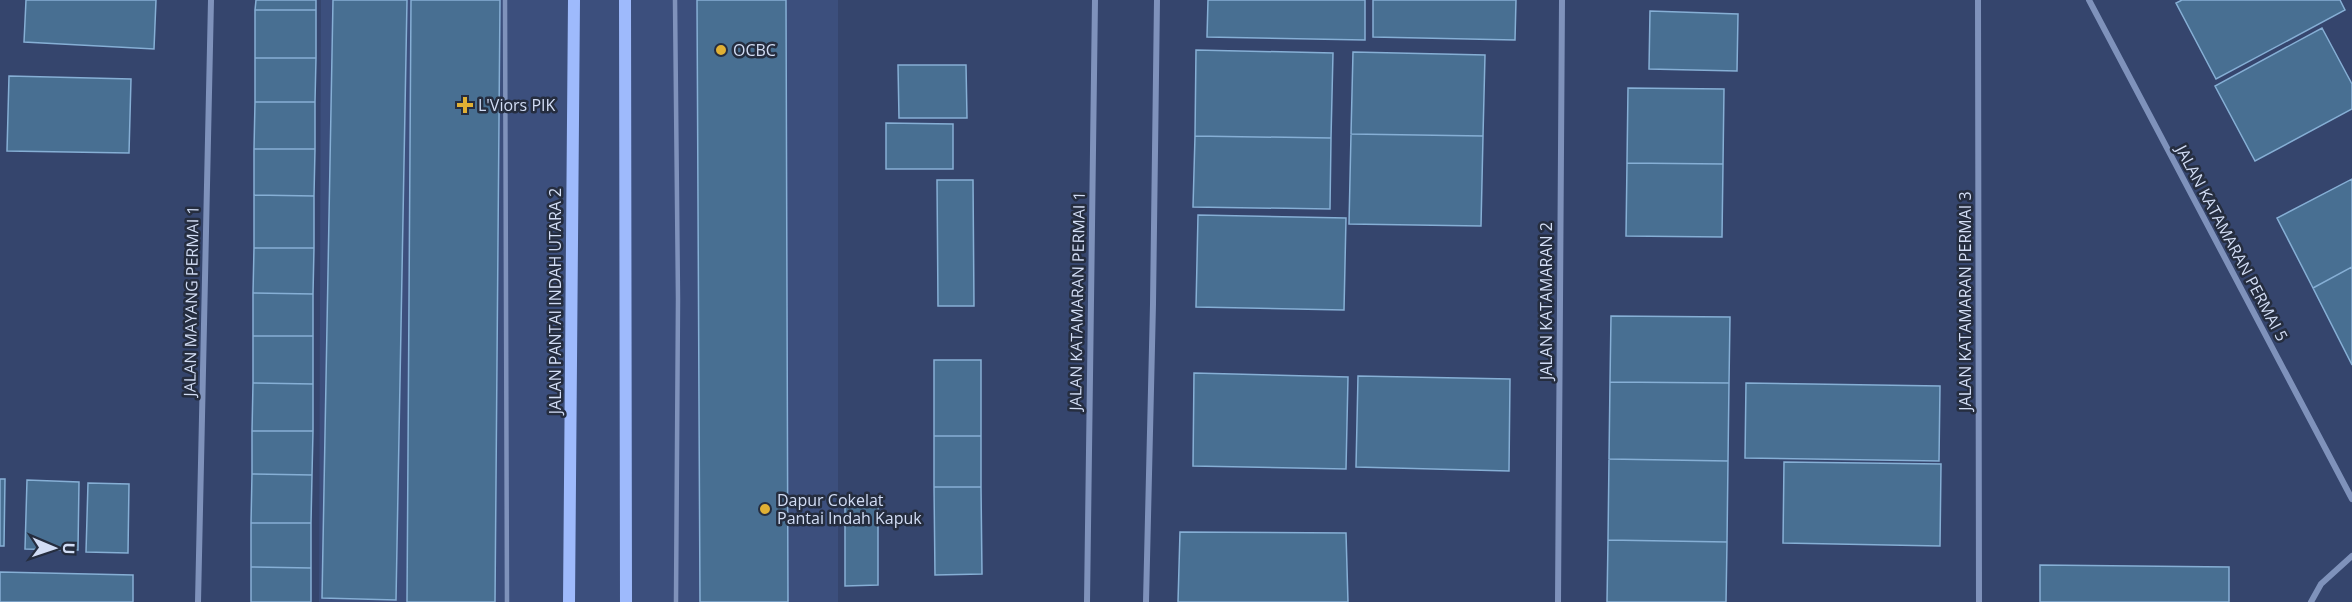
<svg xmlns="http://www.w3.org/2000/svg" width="2352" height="602" font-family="'Open Sans',sans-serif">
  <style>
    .built { fill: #3c4f7d }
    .building { fill: #486f92; stroke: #86afd5; stroke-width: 1.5 }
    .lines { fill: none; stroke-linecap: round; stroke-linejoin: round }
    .lane { stroke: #7f92bb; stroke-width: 4.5 }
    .street { stroke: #7f92bb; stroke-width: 6 }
    .secondary { stroke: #9ebafc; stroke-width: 12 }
    .poi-dot { fill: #e0b034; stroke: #252d3f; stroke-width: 2 }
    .labels { text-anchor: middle; stroke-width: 5; stroke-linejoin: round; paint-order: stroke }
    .poi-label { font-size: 16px; fill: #d2ddf5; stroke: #252d3f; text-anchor: start }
    .street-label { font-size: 16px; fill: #d2ddf5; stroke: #252d3f }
  </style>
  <rect width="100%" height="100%" fill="#35456d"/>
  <!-- built -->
  <path class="built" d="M321,0h517v602h-519z"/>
  <!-- building -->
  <path class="building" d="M26,0h130l-2,49 -130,-7z
    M256,0h60v10h-61z
    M333,0h74l-11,600 -74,-2z
    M411,0h89l-5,602h-88z
    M697,0h89l2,602h-88z
    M1208,0h157v40l-158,-3z
    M1373,0h143l-1,40 -142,-3z
    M2182,0h158l5,10 -129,69 -40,-76z
    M255,10h61v48h-61z
    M1650,11l88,3 -1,57 -88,-2z
    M2322,28l30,56v25l-97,52 -40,-75z
    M1196,50l137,3 -2,85 -136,-2z
    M1353,52l132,3 -2,81 -132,-2z
    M255,58h61l-1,44h-60z
    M898,65h68l1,53h-68z
    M9,76l122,3 -2,74 -122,-2z
    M1628,88l96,1 -1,75 -96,-1z
    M255,102h60v47h-61z
    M886,123l67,1v45h-67z
    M1351,134l132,2 -2,90 -132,-2z
    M1195,136l136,2 -1,71 -137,-2z
    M254,149h61l-1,47 -60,-1z
    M1627,163l96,1 -1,73 -96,-1z
    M2352,179v88l-39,21 -36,-70z
    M937,180h36l1,126h-36z
    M254,195l60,1v52h-60z
    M1198,215l148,3 -2,92 -148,-3z
    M254,248h60l-1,46 -60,-1z
    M2352,267v98l-39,-77z
    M253,293l60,1v42h-60z
    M1611,316l119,1 -1,66 -119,-1z
    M253,336h60v48l-60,-1z
    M934,360h47v76h-47z
    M1194,373l154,4 -2,92 -153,-3z
    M1358,376l152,3 -1,92 -153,-4z
    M1610,382l119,1 -1,78 -119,-2z
    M253,383l60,1v47h-61z
    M1746,383l194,3 -1,75 -194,-3z
    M252,431h61l-1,44 -60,-1z
    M934,436h47v51h-47z
    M1609,459l119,2 -1,81 -119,-2z
    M1784,462l157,2 -1,82 -157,-3z
    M252,474l60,1 -1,48h-60z
    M0,479h5l-1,67h-4z
    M27,480l52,2 -1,68 -53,-1z
    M88,483l41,1 -1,69 -42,-1z
    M934,487h47l1,87 -47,1z
    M845,498h33v87l-33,1z
    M251,523h60v45l-60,-1z
    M1180,532l166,1 2,69h-170z
    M1608,540l119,2 -1,60h-119z
    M2040,565l189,2v35h-189z
    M251,567l60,1v34h-60z
    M0,572l133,3v27h-133z"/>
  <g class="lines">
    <!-- lane -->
    <path class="lane" d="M505,0l2,602
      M675,0l3,299 -2,303"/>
    <!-- street -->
    <path class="street" d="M1978,0l1,602
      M2089,0l263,499
      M198,602l13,-602
      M1087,602l8,-602
      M1146,602l7,-298 4,-304
      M1558,602l4,-602
      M2311,602l10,-18 31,-28"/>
    <!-- secondary -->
    <path class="secondary" d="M625,0l1,602
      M569,602l5,-602"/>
  </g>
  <!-- markers -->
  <g class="poi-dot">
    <circle cx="721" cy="50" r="6"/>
    <path d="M462 96h6v6h6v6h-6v6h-6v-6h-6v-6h6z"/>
    <circle cx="765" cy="509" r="6"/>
  </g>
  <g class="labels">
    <!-- poi labels -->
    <g class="poi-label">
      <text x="733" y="56">OCBC</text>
      <text x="478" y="111">L'Viors PIK</text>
      <text x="777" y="506">Dapur Cokelat<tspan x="777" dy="18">Pantai Indah Kapuk</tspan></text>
    </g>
    <!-- street labels -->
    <g class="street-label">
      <text transform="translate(2232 243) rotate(62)" y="6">JALAN KATAMARAN PERMAI 5</text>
      <text transform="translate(191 301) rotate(-89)" y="6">JALAN MAYANG PERMAI 1</text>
      <text transform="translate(555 301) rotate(-90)" y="6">JALAN PANTAI INDAH UTARA 2</text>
      <text transform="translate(1077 301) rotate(-89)" y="6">JALAN KATAMARAN PERMAI 1</text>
      <text transform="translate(1546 301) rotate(-90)" y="6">JALAN KATAMARAN 2</text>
      <text transform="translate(1965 301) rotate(-90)" y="6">JALAN KATAMARAN PERMAI 3</text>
    </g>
  </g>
  <!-- north arrow -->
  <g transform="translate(54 548) rotate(92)" stroke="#252d3f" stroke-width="4.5" paint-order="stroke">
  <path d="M0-4.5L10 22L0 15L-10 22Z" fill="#d2ddf5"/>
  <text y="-9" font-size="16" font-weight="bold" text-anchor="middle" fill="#d2ddf5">U</text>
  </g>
</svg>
